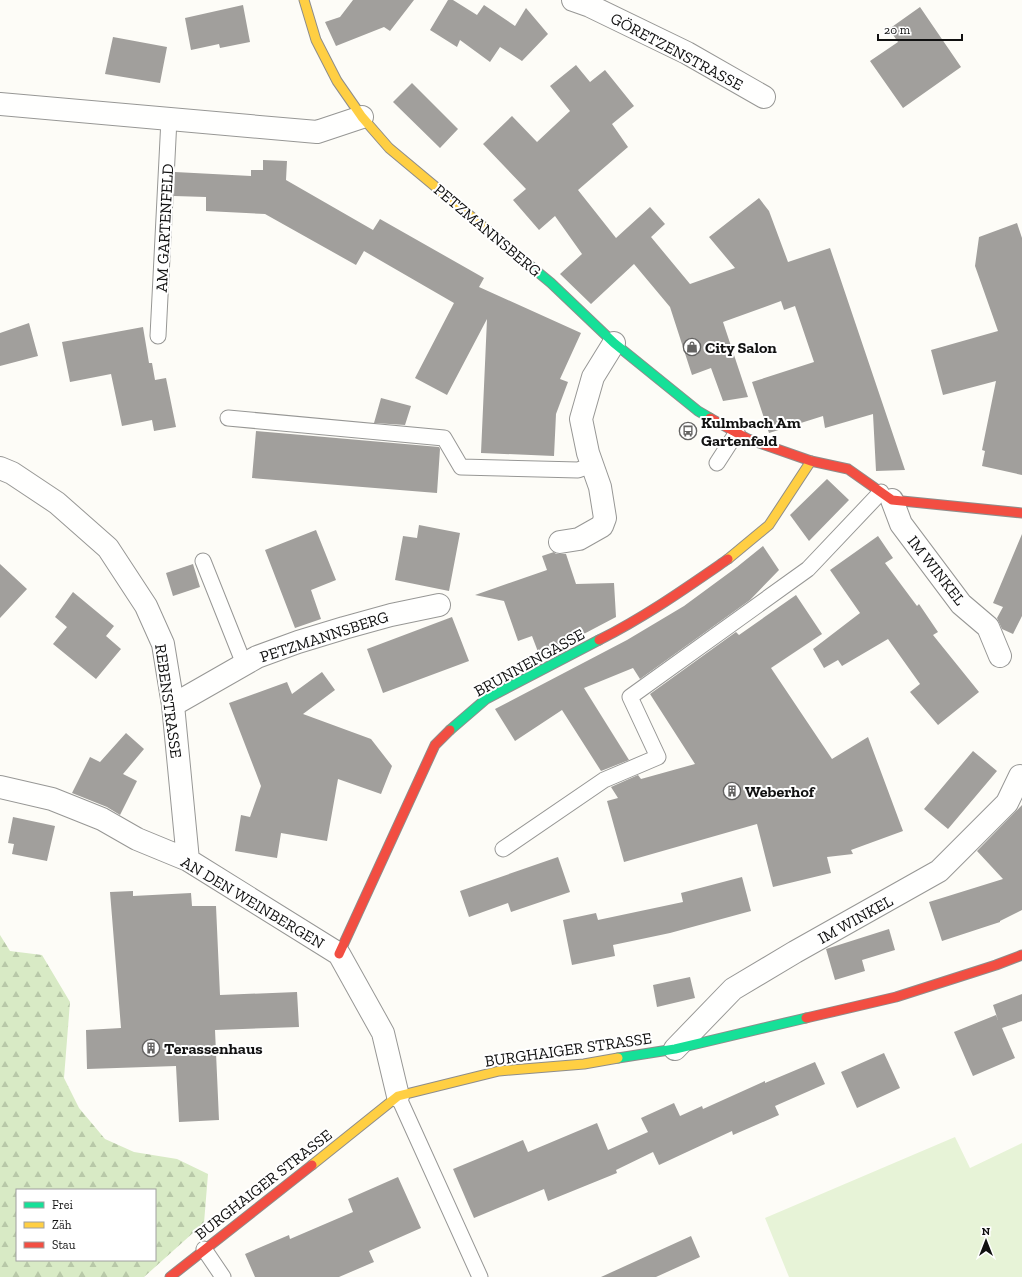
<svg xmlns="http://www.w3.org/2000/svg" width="1022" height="1277" font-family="'Zilla Slab',serif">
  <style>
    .grass { fill: #e7f3d7 }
    .forest { fill: url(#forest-firs); fill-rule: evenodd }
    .building { fill: #a19f9c }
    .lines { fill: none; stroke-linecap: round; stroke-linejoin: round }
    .lane-casing { stroke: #979795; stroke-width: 17 }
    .street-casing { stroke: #979795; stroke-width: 24 }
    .fast-casing { stroke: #8e8d8b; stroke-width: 11 }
    .slow-casing { stroke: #8e8d8b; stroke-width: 11 }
    .jam-casing { stroke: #8e8d8b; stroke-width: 11 }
    .lane { stroke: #fffffe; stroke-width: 15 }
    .street { stroke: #fffffe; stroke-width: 22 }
    .fast { stroke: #16e098; stroke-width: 9 }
    .slow { stroke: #ffcf43; stroke-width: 9 }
    .jam { stroke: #f24e42; stroke-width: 9 }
    .labels { text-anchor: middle; stroke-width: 4; stroke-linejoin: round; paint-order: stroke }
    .street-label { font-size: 16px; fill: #111; stroke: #fff }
    .poi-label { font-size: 16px; font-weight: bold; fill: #111; stroke: #fff; text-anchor: start }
  </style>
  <defs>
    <pattern id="forest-firs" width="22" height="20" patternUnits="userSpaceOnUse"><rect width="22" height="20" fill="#d8eac5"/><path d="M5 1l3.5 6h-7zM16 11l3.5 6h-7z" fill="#b8c8a8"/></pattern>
  </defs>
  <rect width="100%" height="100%" fill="#fdfcf7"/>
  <!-- grass -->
  <path class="grass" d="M955,1137l15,31 52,-25v134h-233l-24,-59z"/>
  <!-- forest -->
  <path class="forest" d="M0,935l10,16 32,4 28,47 -6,76 15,30 26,31 29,13 43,7 31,15 -4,49 -60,54h-144zM17,1190h138v70h-138z"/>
  <!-- building -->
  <path class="building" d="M353,0h61l-24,31 -6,-4 -48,19 -11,-24 15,-5z
    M448,0h5l24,15 7,-10 31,21 11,-18 22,26 -26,27 -22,-14 -10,15 -30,-22 -3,7 -27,-17z
    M243,5l7,37 -30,6 -1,-4 -28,6 -6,-32z
    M920,7l41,60 -58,41 -33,-47 28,-19 -9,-13z
    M113,37l54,10 -7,36 -55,-9z
    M576,65l14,17 15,-12 29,36 -22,18 16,23 -50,43 38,48 34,-31 15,17 -14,13 39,47 45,-16 -26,-31 50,-39 10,13 19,51 42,-14 75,222 -29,1 -3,-57 -48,14 -2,-12 -54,17 -17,-51 62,-20 -19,-56 -11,4 -3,-9 -58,21 25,75 -25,4 -12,-33 -19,7 -22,-68 -36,-43 -43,40 -31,-30 22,-20 -27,-38 -16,14 -26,-30 13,-11 -43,-45 29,-28 25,26 33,-31 -20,-25z
    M412,83l46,46 -18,19 -47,-46z
    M263,160l24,1 -1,19 87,50 7,-11 104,59 -5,9 102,46 -21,46 8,3 -12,32 -2,42 -73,-3 6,-134 -40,76 -32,-17 39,-75 -90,-52 -8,14 -91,-51 -59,-3v-14l-32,-1 1,-24 76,4v-6h12z
    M1017,223l5,15v237l-40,-9 3,-15 -3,-1 14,-69 -53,14 -12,-45 67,-19 -23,-65 4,-29z
    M29,323l9,33 -38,10v-33z
    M143,327l6,36h3l3,17 11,-2 10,49 -22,4 -2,-11 -30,6 -11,-52 -41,8 -8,-40z
    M381,398l30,8 -6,19 -31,-2z
    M256,431l183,16 1,2 -3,44 -185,-15z
    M827,479l22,21 -40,41 -19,-26z
    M419,525l41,8 -11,58 -54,-11 8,-44 14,2z
    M316,530l20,50 -25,10 10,29 -26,9 -30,-78z
    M1022,534v82l-9,18 -11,-5 -5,-11 6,-11 -10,-4z
    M878,536l15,22 -8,5 32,43 2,-2 19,28 -5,3 46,57 -41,33 -28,-33 10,-8 -32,-45 -46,27 -4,-6 -14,8 -11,-19 47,-36 -30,-43z
    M763,546l16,24 -29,30 -110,79 -7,-11 -49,20 45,72 -28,11 -39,-61 -47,31 -20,-32 132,-69 57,-34 53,-39z
    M554,552l2,2h10l10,30 38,-1 2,34 -76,40 -8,-21 -14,5 -14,-40 -29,-6 72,-25 -5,-14z
    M0,564l27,25 -27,29z
    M193,564l7,23 -27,9 -7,-23z
    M73,592l41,34 -8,10 15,13 -25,30 -43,-35 14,-17 -12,-10z
    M796,595l26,39 -51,34 61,91 36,-22 35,94 -52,19 2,4 -26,3 4,16 -58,14 -16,-63 -133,38 -17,-61 11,-3 -7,-11 27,-12 3,4 54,-15 -45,-70 86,-62 3,3z
    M452,617l17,44 -86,32 -16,-44z
    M322,672l13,18 -32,24 68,25 21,27 -11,28 -43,-15 -11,62 -46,-8 -4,25 -42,-7 6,-36 9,2 11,-31 -32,-83 58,-21 5,12z
    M126,733l18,16 -21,25 14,7 -17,34 -13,-8 -35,-14 18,-36 10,5z
    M973,751l24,20 -49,58 -24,-20z
    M1022,805v105l-22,11v1l-58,19 -13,-39 74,-23 -26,-28z
    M13,817l42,9 -8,35 -35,-7 2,-10 -6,-1z
    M558,857l12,35 -59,20 -3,-9 -39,14 -9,-26z
    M742,877l9,34 -81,22 -57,12 2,11 -43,9 -9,-45 33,-7 2,7 85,-18 -2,-9z
    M133,891v5l58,-3 1,13h24l4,89 77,-3 2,35 -84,3 4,90 -40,2 -3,-56 -89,3 -1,-39 35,-2 -11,-136z
    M889,929l6,21 -33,10 3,11 -30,9 -9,-31z
    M690,977l5,21 -38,9 -4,-22z
    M1022,994v27l-20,7 13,30 -42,18 -19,-44 42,-17 2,5 -5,-15z
    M884,1053l16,35 -43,20 -16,-36z
    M815,1062l10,22 -50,22 4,9 -46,20 -1,-4 -73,34 -6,-13 -37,18 1,3 -69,28 -4,-12 -70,29 -21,-49 70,-29 5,12 69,-29 11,27 40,-18 -7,-14 33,-15 6,13 22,-10 1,3 62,-28v2z
    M398,1177l23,51 -52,23 5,11 -35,15h-84l-10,-23 44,-19 1,4 63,-27 -5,-13z
    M691,1236l9,21 -44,20h-55z"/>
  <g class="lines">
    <defs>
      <path id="lane" d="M158,336l11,-217
        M228,418l216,20 17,29 117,3 14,-5
        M717,463l20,-31
        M203,561l41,103
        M503,849l101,-69 54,-23 -28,-60 178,-128 73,-77
        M398,1096l82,181
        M204,1249l19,28"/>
      <path id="street" d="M573,0l17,6 97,47 77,44
        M0,104l317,28 45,-15
        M0,468l12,5 45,30 51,45 38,58 17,38 10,61 15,155
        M892,500l9,24 60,80 27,23 12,29
        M560,542l19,-3 23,-13 3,-8 -5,-31 -12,-34 -7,-34 12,-42 21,-34
        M173,705l84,-48 41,-15 46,-14 47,-13 48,-10
        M0,787l52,12 50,20 35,20 51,21 151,94 44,79 15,63
        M675,1049l58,-60 62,-37 144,-81 68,-68 13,-27"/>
      <path id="fast" d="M516,254l35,29 63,60 84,68 12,7
        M450,730l36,-31 113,-59
        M618,1058l57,-9 131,-31"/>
      <path id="slow" d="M304,0l12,40 21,41 25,36 27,31 127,106
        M728,559l41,-34 42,-64
        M312,1165l86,-69 101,-25 85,-7 34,-6"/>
      <path id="jam" d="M710,418l38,21 63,22 37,8 44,31 130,13
        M599,640c46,-23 87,-52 129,-81
        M339,954l96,-209 15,-15
        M806,1018l90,-21 100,-32 26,-10
        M170,1277l142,-112"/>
    </defs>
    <!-- lane casing -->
    <use href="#lane" class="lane-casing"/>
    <!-- street casing -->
    <use href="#street" class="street-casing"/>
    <!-- fast casing -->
    <use href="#fast" class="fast-casing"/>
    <!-- slow casing -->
    <use href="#slow" class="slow-casing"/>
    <!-- jam casing -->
    <use href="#jam" class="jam-casing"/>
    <!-- lane -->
    <use href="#lane" class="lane"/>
    <!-- street -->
    <use href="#street" class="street"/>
    <!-- fast -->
    <use href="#fast" class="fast"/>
    <!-- slow -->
    <use href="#slow" class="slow"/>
    <!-- jam -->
    <use href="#jam" class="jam"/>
  </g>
  <!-- icons -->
  <defs>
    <symbol id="shop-ring" viewBox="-11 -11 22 22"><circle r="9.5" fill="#fff" stroke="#646362" stroke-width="1.5"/><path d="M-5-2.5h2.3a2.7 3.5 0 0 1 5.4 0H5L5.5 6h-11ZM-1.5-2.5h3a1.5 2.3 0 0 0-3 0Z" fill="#646362"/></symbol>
    <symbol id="bus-ring" viewBox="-11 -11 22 22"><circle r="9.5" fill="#fff" stroke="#646362" stroke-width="1.5"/><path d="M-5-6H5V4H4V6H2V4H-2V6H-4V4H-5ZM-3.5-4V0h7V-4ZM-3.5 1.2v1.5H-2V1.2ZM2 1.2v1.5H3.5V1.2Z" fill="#646362"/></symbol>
    <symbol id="building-ring" viewBox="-11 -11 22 22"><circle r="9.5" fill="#fff" stroke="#646362" stroke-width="1.5"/><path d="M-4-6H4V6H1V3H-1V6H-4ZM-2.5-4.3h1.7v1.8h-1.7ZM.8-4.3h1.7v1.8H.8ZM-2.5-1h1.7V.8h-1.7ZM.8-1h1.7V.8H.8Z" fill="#646362"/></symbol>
  </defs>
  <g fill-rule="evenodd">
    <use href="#shop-ring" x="682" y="337" width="20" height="20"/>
    <use href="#bus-ring" x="678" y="421" width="20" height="20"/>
    <use href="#building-ring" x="722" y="781" width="20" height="20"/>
    <use href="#building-ring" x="141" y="1038" width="20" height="20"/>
  </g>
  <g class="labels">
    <!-- street labels -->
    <g class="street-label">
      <text transform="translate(677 51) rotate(28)" y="6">GÖRETZENSTRASSE</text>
      <text transform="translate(164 228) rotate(-87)" y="6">AM GARTENFELD</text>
      <text transform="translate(488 230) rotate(40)" y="6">PETZMANNSBERG</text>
      <text transform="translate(937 570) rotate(52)" y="6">IM WINKEL</text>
      <text transform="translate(324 636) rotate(-18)" y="6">PETZMANNSBERG</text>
      <text transform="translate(529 662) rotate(-29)" y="6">BRUNNENGASSE</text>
      <text transform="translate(169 701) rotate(82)" y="6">REBENSTRASSE</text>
      <text transform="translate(253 902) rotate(31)" y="6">AN DEN WEINBERGEN</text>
      <text transform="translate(855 919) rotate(-29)" y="6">IM WINKEL</text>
      <text transform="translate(568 1049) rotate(-8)" y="6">BURGHAIGER STRASSE</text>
      <text transform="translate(263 1184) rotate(-38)" y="6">BURGHAIGER STRASSE</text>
    </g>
    <!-- poi labels -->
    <g class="poi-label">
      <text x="705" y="353">City Salon</text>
      <text x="701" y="428">Kulmbach Am<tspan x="701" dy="18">Gartenfeld</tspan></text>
      <text x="745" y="797">Weberhof</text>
      <text x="164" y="1054">Terassenhaus</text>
    </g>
  </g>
  <!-- legend -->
  <rect x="16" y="1189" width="140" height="72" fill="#ffffff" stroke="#a0a0a0"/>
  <rect x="24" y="1202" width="20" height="6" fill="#16e098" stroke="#a0a0a0"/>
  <text x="52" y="1209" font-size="12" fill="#111111">Frei</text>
  <rect x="24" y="1222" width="20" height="6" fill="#ffcf43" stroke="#a0a0a0"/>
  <text x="52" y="1229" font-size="12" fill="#111111">Zäh</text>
  <rect x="24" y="1242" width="20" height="6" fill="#f24e42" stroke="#a0a0a0"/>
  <text x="52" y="1249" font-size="12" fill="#111111">Stau</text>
  <!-- north arrow -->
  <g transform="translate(986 1241)" stroke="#ffffff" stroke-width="3" paint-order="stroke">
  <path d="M0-3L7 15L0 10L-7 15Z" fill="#111111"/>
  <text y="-6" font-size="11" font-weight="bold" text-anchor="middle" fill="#111111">N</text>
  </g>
  <!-- scale -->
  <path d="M878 34v6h84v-6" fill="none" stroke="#111111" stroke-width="2"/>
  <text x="884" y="34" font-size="12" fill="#111111" stroke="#ffffff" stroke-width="3" paint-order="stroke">20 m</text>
</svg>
